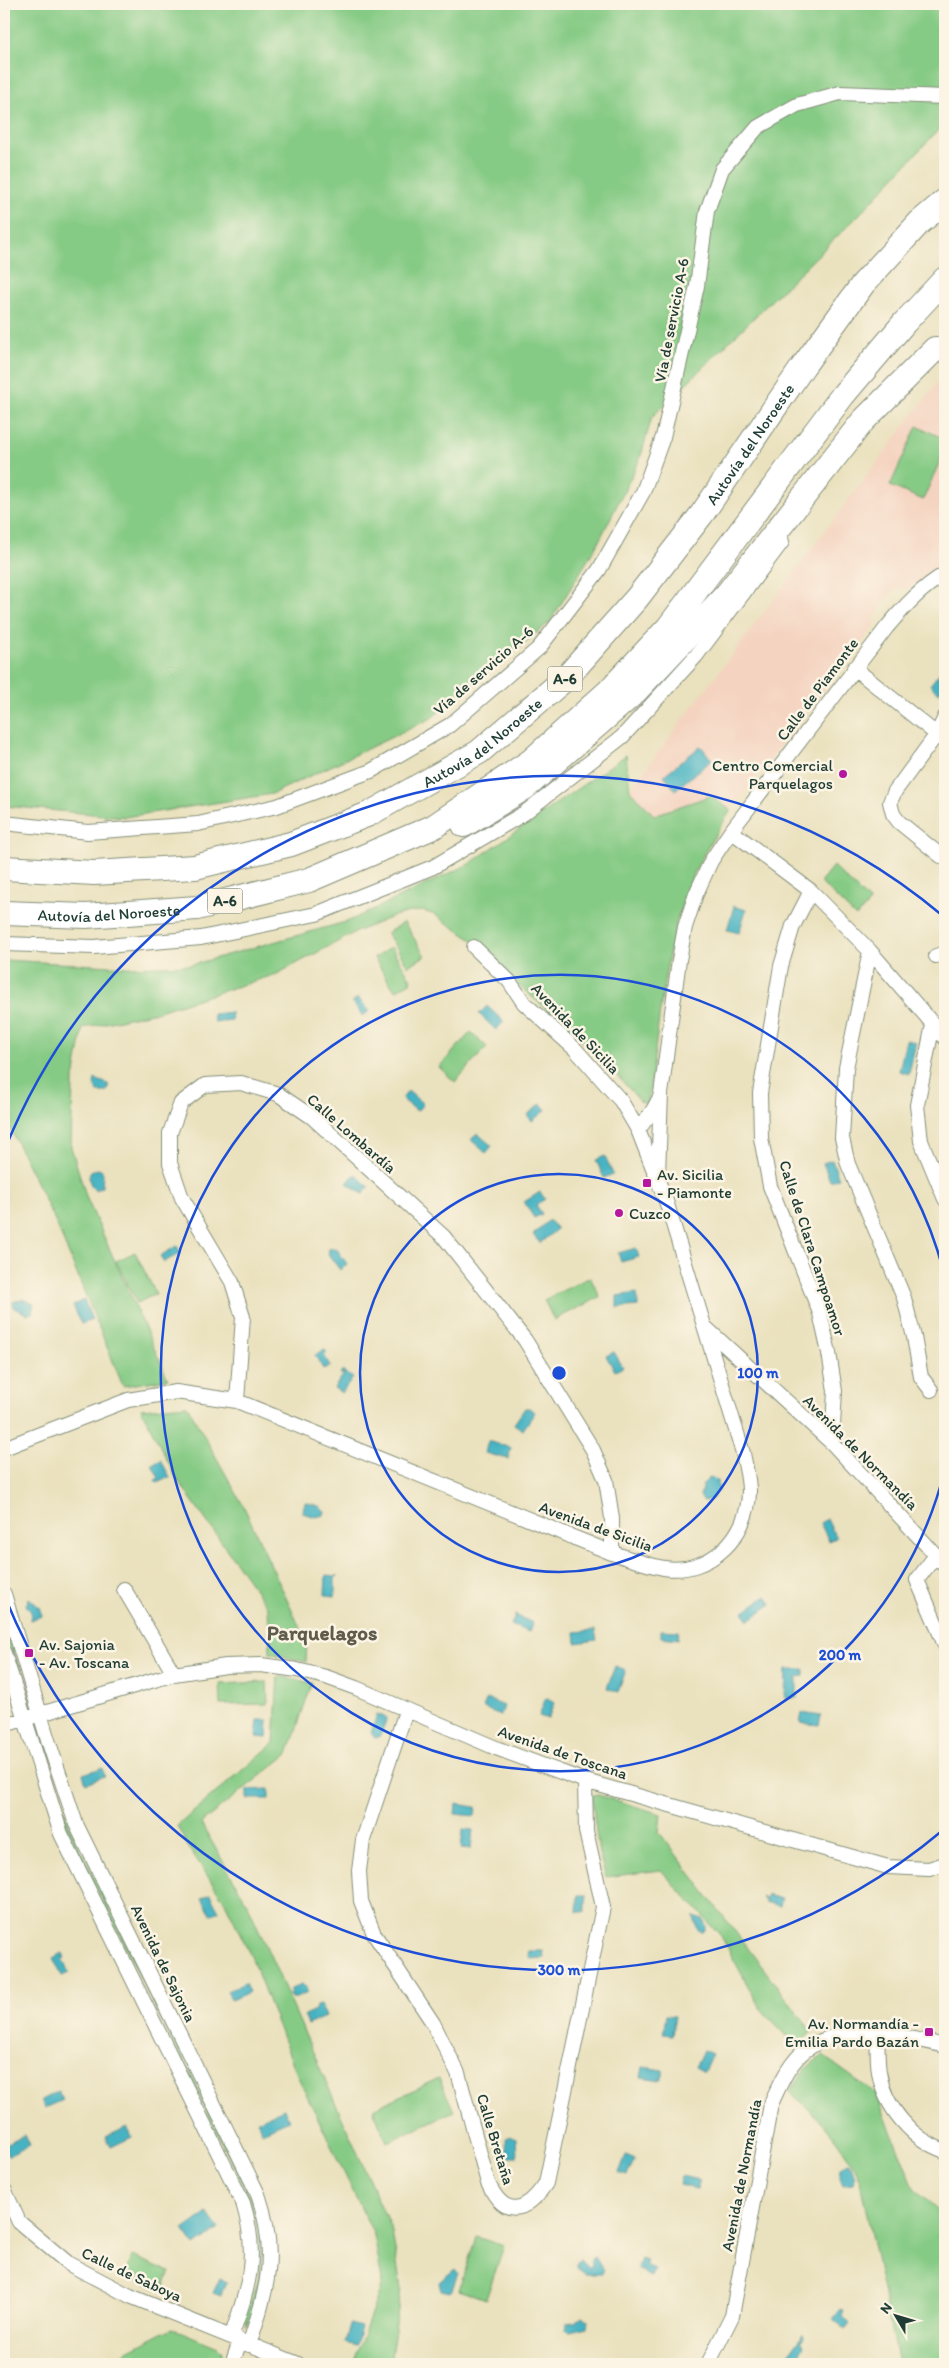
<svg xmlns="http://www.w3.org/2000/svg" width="949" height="2368" font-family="Itim,sans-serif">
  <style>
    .built { fill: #f4d3c0 }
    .green { fill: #86cb85; stroke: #52845c }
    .water { fill: #46b3c2; stroke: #32787b }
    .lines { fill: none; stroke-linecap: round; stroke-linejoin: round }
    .street-casing { stroke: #848f79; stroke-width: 16 }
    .highway-casing { stroke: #848f79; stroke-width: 26 }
    .street { stroke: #fff; stroke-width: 14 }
    .highway { stroke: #fff; stroke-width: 24 }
    .ring { fill: none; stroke: #1d4ed8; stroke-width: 2.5 }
    .poi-dot { fill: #b5179e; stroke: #fcf5e5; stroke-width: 2 }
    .labels { text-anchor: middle; stroke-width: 5; stroke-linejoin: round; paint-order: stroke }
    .shield { fill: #fcf5e5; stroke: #617469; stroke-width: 1 }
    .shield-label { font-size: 15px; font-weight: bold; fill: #1f3d34 }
    .street-label { font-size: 16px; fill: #1f3d34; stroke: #fcf5e5 }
    .poi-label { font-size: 16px; fill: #1f3d34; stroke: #fcf5e5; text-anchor: start }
    .district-label { font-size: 21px; font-weight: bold; fill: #5f5c4c; stroke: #fcf5e5 }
    .centre { fill: #1d4ed8; stroke: #fcf5e5; stroke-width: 2.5 }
    .ring-label { font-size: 15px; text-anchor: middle; font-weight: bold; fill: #1d4ed8; stroke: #fcf5e5; stroke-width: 5; stroke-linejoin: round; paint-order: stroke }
  </style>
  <rect width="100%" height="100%" fill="#fcf5e5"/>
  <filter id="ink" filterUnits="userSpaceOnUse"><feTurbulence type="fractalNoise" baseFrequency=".02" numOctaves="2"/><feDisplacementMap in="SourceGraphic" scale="10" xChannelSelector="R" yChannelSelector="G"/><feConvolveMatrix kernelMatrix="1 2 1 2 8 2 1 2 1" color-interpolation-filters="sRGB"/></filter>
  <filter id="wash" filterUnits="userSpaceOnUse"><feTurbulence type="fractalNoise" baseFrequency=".0096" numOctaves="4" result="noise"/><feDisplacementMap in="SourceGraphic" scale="20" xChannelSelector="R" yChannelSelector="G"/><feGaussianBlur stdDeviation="1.12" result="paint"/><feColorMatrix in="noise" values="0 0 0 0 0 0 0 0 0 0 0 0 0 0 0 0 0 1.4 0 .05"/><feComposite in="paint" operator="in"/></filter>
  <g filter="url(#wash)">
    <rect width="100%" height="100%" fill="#eae1be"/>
    <!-- built -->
    <path class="built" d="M945,372v190l-35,26 -17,2 -19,28 1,8 -144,184 -21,-13 -56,19 -24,-26z"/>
    <!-- green -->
    <path class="green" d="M4,4h941v119l-90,96 -203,198 -12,42 -42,84 -48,79 -120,97 -158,75 -147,23 -121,-11z
      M917,426l28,13v10l-22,51 -33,-14z
      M626,755l4,35 24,25 56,-19 21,14c-18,28 -38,59 -48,91 -21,65 -25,135 -35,203l-7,-2 -49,-54 -75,-64 -39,-40 -43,-29 -12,-4 -13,1 -16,4 -38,16 -79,42 -121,38 -73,16 -10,56 -2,63 16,52 81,180 -45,7 -67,-163 -52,-107v-156l125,7 62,-2 158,-44 120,-57z
      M833,866l37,36 -14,15 -36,-35z
      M404,922l21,34 -17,10 -21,-33z
      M391,947l21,34 -17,10 -21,-33z
      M471,1032l16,15 -32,35 -16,-15z
      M135,1252l21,42 -19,9 -21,-42z
      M590,1277l10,20 -46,23 -10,-20z
      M187,1405l57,102 63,136 -1,19 -36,-9 -2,-45 -91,-129 -36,-70z
      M4,1618l24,80 -1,2 -2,-1 -21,-70z
      M278,1676l34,7 -24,71 -87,69 46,80 145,328 9,58 -11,75h-37l28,-77 1,-6 -8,-46 -76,-158 -47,-121 -26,-54 -38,-57 -10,-19 97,-83z
      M267,1682l1,22 -47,1 -1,-21z
      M37,1734l33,93 181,369c13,36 15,68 4,105 -2,8 -4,19 -9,25 -2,-12 8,-31 12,-44 6,-28 0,-58 -9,-84l-182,-370 -12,-33z
      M598,1795l63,19 -2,18 153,200 -17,12 -35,-36 -39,-72 -60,-66 -55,7 -7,-23 -7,-54 1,-4z
      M823,2056l53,38 38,94 31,27v149h-47l-38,-183c-15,-36 -40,-63 -70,-89 8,-17 16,-26 33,-36z
      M439,2078l15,33 -67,31 -14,-33z
      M476,2237l28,9 -18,53 -27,-9z
      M133,2256l37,16 -8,18 -37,-16z
      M172,2328l46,19 4,5 -1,12h-118z"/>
    <!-- water -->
    <path class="water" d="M944,667l1,17 -6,9 -9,-8z
      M701,746l11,14 -37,30 -11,-15z
      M734,906l12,4 -7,23 -12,-3z
      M358,998l11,13 -6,5 -11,-14z
      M487,1006l17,16 -8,8 -17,-16z
      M231,1012l1,8 -18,2 -1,-8z
      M906,1040l10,2 -7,32 -10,-3z
      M95,1079l13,5 1,5 -4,3h-7l-4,-7z
      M408,1091l15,13 -6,7 -15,-12z
      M541,1104l5,6 -14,11 -5,-6z
      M477,1133l15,13 -6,7 -15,-13z
      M605,1156l8,18 -9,4 -8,-18z
      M832,1160l7,18 -9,3 -7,-18z
      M97,1169l4,1 2,3 -1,14 -6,3c-6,-3 -9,-13 -5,-18z
      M355,1174l14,13 -6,7 -16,-11z
      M540,1192l5,7 -9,6 6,9 -8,4 -10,-16z
      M549,1220l8,9 -17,14 -7,-8z
      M177,1246l4,7 -17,9 -4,-6z
      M332,1248h4l11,16 -7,6 -12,-16 1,-5z
      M636,1248l3,9 -18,5 -3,-9z
      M637,1293l1,13 -21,2v-12z
      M22,1299l12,5 -2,9 -5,1 -13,-6 -1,-6z
      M84,1300l8,20 -11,4 -8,-19z
      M325,1350l2,3 -3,2 6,11 -7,3 -8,-14z
      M614,1352l9,15 -8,4 -9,-15z
      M342,1371l11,7 -11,15 -8,-5 10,-14h-4z
      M525,1408h4l6,4 -12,18 -9,-6z
      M488,1441l23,7 -3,11 -23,-6z
      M161,1460l9,17 -13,6 -2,-3 4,-2 -7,-13z
      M710,1477l8,4 1,9 -7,9 -8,2 -4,-5 3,-12z
      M305,1502l14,4 6,5 -1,4 -8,2 -14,-4z
      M827,1519l9,19 -7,3 -9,-18z
      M326,1575l12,1 -3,2v18l-10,-1z
      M766,1596l6,8 -23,16 -6,-8z
      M29,1598l10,9 3,9 -12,4 1,-8 -5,-7z
      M515,1615l18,8 -4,9 -18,-7z
      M595,1630l2,10 -21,3 -1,-11z
      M661,1630l18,1 -1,8 -17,-2z
      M615,1666l11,4 -8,22 -11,-4z
      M786,1669h18v7l-7,1v21h-12z
      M548,1698l6,5 -6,16 -9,-3 6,-16z
      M487,1699l17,7 -3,9 -18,-7z
      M802,1713l19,3 -2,9 -19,-2z
      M377,1714l10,4 -7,18 -5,2 -4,-5z
      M258,1720h10l-1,18 -11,-1z
      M102,1768l3,8 -19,7 -3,-9z
      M269,1789v10h-22v-9z
      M456,1804l20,3 -1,9 -20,-2z
      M463,1829l10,1 -2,19 -10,-1z
      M210,1894l9,17 -8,4 -9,-17z
      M578,1895h9l-2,17h-8z
      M767,1895l15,4 -2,7 -15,-4 1,-3h-3l-1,-2 4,1z
      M694,1916l9,3 3,7 -1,4 -4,2 -4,-3z
      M529,1951h14l1,7 -14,1 -2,-5z
      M63,1953l2,5 -3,1 7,14 -7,3 -9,-18z
      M245,1983l4,9 -18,8 -4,-9z
      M301,1985l5,2 1,6 -10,5h-5l-2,-4 1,-5z
      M320,2005l6,11 -18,9 -4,-10 11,-5 1,-4z
      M666,2015l9,1 -3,19 -9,-1z
      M703,2050l9,4 -8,18 -9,-5z
      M643,2067l20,3 -2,10 -20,-3z
      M58,2091l5,9 -18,8 -4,-8z
      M284,2109l5,11 -27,12 -5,-11z
      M127,2127l5,10 -21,10 -5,-10z
      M25,2135l5,10 -22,11 -4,-10z
      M509,2135l7,3 1,19h-10l-1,-18z
      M626,2155l9,4 -8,17 -8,-3z
      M849,2163l5,14 -1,7 -10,1 -4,-8 1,-10z
      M681,2176l19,4 -3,9 -18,-4z
      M207,2213l12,16 -24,17 -12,-16z
      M595,2257l8,13 -1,4h-17l-8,-6v-6l3,-2 7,7h3l2,-8z
      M641,2259l6,2 -2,4 10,4 -3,7 -15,-7z
      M455,2269l3,4 -6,17 -2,2 -9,-2 -2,-8z
      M220,2278l7,4 -6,14 -8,-3z
      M841,2309l3,1 -2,6 9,8 -5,6 -13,-11z
      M582,2316l6,3 -1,8 -17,4 -4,-1 1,-7 8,-1z
      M350,2324l11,3 -5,19 -11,-3z
      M803,2334l1,3 -4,5 4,3 -9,18 -7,-8z"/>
  </g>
  <g filter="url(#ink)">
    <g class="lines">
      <defs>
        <path id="street" d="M854,668l91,73
          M4,823l84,9 110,-8 79,-18 94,-35 79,-46 89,-77 60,-78 44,-78 20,-55 34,-151 10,-75 15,-42 36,-42 39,-22 43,-12 105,4
          M731,831l80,60 59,60 75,87
          M941,856l-42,-34 -6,-8 -3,-12 5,-11 42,-57 8,-17
          M811,891l-18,35 -12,40 -21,127 1,45 9,48 50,127 9,40 6,38 -3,52
          M4,944l90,3 107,-9 115,-24 117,-47 90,-53 99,-77 74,-81 86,-114
          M870,951l-24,117 -4,70 6,26 56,134 10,39 7,40 10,13
          M936,956l9,-3
          M933,1024l-16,81 4,36 24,58
          M638,1130l15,-20 7,-13
          M658,1174l3,-80 18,-134 6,-33 11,-33 15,-33 20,-30 156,-204c17,-20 35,-40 58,-53
          M705,1327l127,116 113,122
          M237,1401l6,-84 -11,-35 -50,-84 -12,-35v-30l11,-30 24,-18 36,-2 37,11 34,23 132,120 81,103 68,110 13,30 6,38v35
          M4,1448l124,-48 48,-8 61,9 375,152c17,5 34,12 52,15 46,7 85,-32 85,-77 0,-13 -4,-26 -6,-38l-77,-252 -28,-71 -17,-29 -46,-52 -51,-46 -15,-22 -35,-34
          M936,1555l-19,25 28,65
          M124,1589l50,85
          M4,1594l43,143 29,87 182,370c20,59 10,93 -9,151
          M4,1653l57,181 182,369c16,53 6,83 -12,134
          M406,1711l-43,129 -4,31 2,30 13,33 59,89 25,50 30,110c17,36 38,30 58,0l57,-276 -17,-76 -1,-50
          M4,1725l170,-51 52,-8 35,-1 36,5 29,7 30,11 140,60 89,33 303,86 41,2 16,-5
          M877,2034c1,12 0,26 2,38 5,35 34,68 66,79
          M4,2189l15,33 50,42 61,32 168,68
          M232,2364l8,-23
          M708,2364l24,-48 39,-212c9,-19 18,-42 36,-55 39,-28 95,-13 138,-3"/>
        <g id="highway">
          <path d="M464,825l62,-38 107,-93 94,-100 136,-173 72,-72"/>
          <path id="s1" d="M4,868l90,5 101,-6 96,-23 78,-30 110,-62 87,-74 71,-80 65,-84 102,-149 59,-81 56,-61 26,-22"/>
          <path id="s2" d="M4,913l82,3 111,-8 112,-28 124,-53 98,-66 78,-70 59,-63 175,-233 62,-73 40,-43"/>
        </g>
      </defs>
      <!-- street casing -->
      <use href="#street" class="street-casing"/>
      <!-- highway casing -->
      <use href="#highway" class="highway-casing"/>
      <!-- street -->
      <use href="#street" class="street"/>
      <!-- highway -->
      <use href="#highway" class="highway"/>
    </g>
  </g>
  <!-- distance rings -->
  <g class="ring">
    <circle cx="559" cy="1373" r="199"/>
    <path d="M945 1469A398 398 0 1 1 945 1277"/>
    <path d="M943 1830A597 597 0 0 1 5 1597M5 1149A597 597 0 0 1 943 916"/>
  </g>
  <!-- markers -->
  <g class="poi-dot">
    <circle cx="843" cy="774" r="5"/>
    <rect x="642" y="1178" width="10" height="10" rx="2.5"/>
    <circle cx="619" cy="1213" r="5"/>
    <rect x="24" y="1648" width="10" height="10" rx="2.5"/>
    <rect x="924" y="2027" width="10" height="10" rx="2.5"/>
  </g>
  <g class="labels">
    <!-- shield labels -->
    <g class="shield">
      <rect x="547.5" y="666.5" width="35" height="25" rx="4"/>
      <rect x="207.5" y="888.5" width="35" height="25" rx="4"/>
    </g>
    <g class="shield-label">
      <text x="565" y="684">A-6</text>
      <text x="225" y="906">A-6</text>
    </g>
    <!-- street labels -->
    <g class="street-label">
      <text transform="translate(671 320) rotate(-79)" y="6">Vía de servicio A-6</text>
      <text dy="6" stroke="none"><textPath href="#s1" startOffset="912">Autovía del Noroeste</textPath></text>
      <text transform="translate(483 670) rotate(-41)" y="6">Vía de servicio A-6</text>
      <text transform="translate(817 689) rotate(-53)" y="6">Calle de Piamonte</text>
      <text dy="6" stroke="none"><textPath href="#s1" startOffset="508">Autovía del Noroeste</textPath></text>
      <text dy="6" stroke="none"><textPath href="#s2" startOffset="105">Autovía del Noroeste</textPath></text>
      <text transform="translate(576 1028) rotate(46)" y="6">Avenida de Sicilia</text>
      <text transform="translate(352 1133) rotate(41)" y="6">Calle Lombardía</text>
      <text transform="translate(813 1248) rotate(72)" y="6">Calle de Clara Campoamor</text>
      <text transform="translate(861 1452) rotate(45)" y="6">Avenida de Normandía</text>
      <text transform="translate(596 1526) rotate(20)" y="6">Avenida de Sicilia</text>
      <text transform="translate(563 1752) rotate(19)" y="6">Avenida de Toscana</text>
      <text transform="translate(164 1963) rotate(64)" y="6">Avenida de Sajonia</text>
      <text transform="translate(496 2139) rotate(73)" y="6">Calle Bretaña</text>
      <text transform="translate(741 2175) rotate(-79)" y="6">Avenida de Normandía</text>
      <text transform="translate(132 2274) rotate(25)" y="6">Calle de Saboya</text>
    </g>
    <!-- poi labels -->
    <g class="poi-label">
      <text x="833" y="771" text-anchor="end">Centro Comercial<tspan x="833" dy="18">Parquelagos</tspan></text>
      <text x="657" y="1180">Av. Sicilia<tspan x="657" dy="18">- Piamonte</tspan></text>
      <text x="629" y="1219">Cuzco</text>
      <text x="39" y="1650">Av. Sajonia<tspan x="39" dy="18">- Av. Toscana</tspan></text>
      <text x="919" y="2029" text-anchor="end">Av. Normandía -<tspan x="919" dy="18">Emilia Pardo Bazán</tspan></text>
    </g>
    <!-- district labels -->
    <g class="district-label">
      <text x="322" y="1640">Parquelagos</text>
    </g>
  </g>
  <circle cx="559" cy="1373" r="8" class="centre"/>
  <g class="ring-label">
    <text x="758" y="1378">100 m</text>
    <text x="840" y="1660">200 m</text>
    <text x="559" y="1975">300 m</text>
  </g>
  <!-- margin -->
  <rect width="949" height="2368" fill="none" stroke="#fcf5e5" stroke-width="20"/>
  <!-- north arrow -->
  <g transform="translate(896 2316) rotate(308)" stroke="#fcf5e5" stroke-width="4" paint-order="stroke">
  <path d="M0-4L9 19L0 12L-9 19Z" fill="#1f3d34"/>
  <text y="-8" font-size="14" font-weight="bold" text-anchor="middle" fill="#1f3d34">N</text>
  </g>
</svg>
